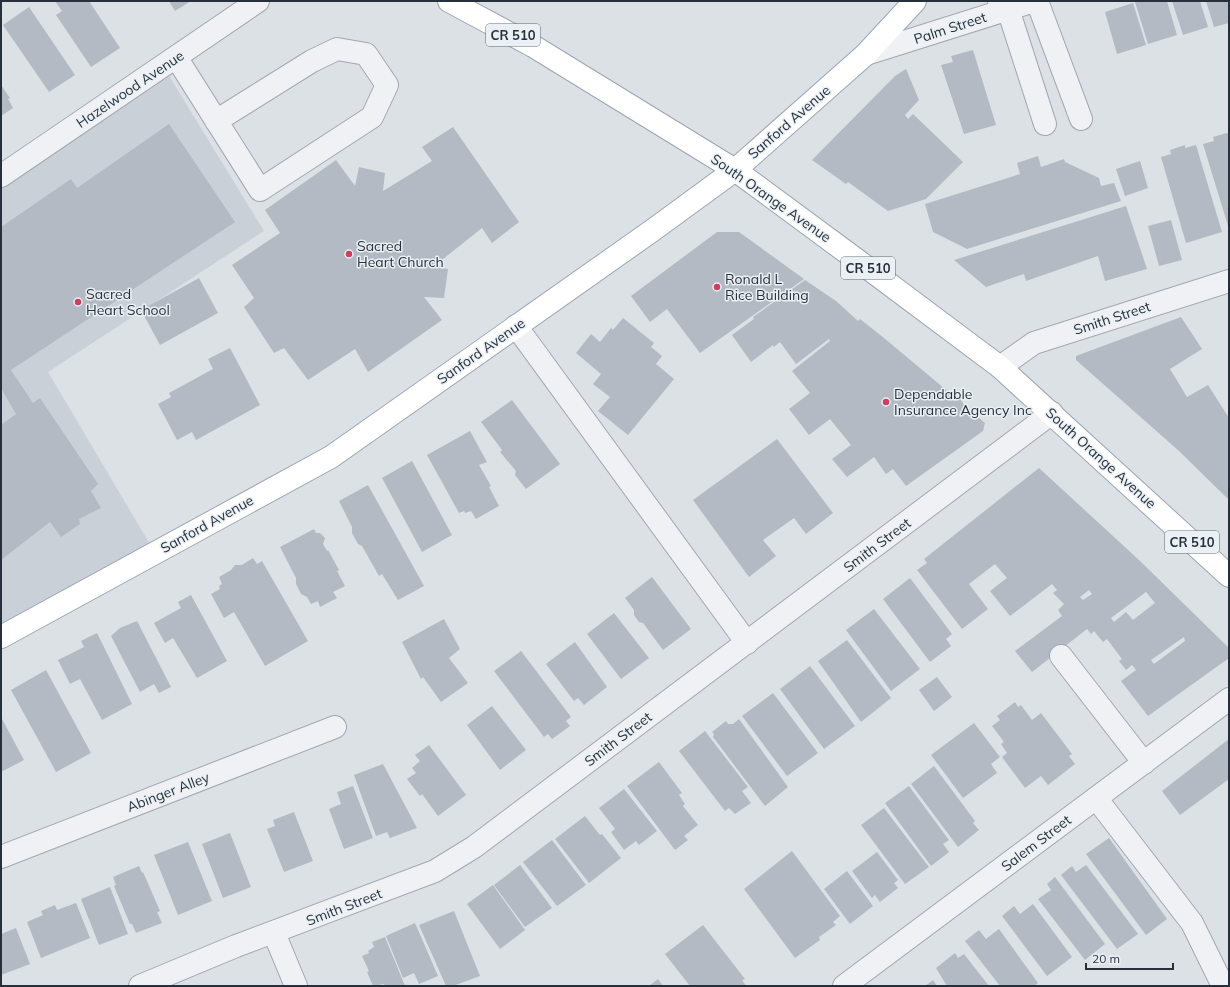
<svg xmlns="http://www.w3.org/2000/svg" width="1230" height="987" font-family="Mulish,sans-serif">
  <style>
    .built { fill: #cad0d8 }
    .building { fill: #b3bac3; fill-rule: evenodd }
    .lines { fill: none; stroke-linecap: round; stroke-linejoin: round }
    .minor-casing { stroke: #a2a8b0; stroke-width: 24 }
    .major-casing { stroke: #9ba6b2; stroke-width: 24 }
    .minor { stroke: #eff1f5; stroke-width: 22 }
    .major { stroke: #fff; stroke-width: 22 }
    .poi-dot { fill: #cd3f5e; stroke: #ebf0f4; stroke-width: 1.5 }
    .labels { text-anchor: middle; stroke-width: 3; stroke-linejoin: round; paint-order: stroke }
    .shield { fill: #ebf0f4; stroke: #616a73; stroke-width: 1 }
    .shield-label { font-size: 13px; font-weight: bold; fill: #26303c }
    .street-label { font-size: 14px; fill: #26303c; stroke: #ebf0f4 }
    .poi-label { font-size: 14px; fill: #26303c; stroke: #ebf0f4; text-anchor: start }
  </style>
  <rect width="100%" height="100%" fill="#dce1e6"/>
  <!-- built -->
  <path class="built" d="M163,66l101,165 -216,141 106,179 -153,82v-455z"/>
  <!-- building -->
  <path class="building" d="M55,1h34l31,47 -29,19 -35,-52 6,-4z
    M169,1h22l-16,10z
    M1138,1h29l10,34 -29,9 -13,-42z
    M1172,1h28l8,26 -25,8z
    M1206,1h23v22l-15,4z
    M1133,3l13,42 -29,9 -12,-42z
    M29,7l46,68 -26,17 -46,-67z
    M973,50l23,75 -32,9 -23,-69 12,-3 -2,-6z
    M906,69l13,31 -14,15 3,4 5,-5 50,48 -37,37 -38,12 -40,-29 -2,2 -34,-24 83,-84z
    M1,85l9,13 -2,1 5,9 -12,8z
    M169,124l66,98 -224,148 22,33 7,-5 58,86 -7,7 10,17 -22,11 1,5 -19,13 -11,-15 -49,38v-135l15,-11 -15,-26v-161l70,-48 6,9z
    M453,127l66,95 -27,21 -10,-15 -49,39 15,2 -4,29 -20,-1 18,23 -74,52 -13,-23 -47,31 -24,-32 -10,5 -30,-46 10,-9 -22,-33 48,-32 -15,-23 71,-50 19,26 4,-19 26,6 -2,18 49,-30 -10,-14z
    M1227,133l2,2v94l-26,-85 11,-3 -1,-4z
    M1185,145v3l11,-3 26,87 -36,11 -25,-86 10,-3 -1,-4z
    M1038,156l3,11 23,-8 1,3 34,16 2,8 13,-3 7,18 -154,48 -34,-17 -8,-28 95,-30 -3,-11z
    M1140,161l8,27 -23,8 -9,-27z
    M1126,206l21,63 -42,12 -7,-25 -72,25 -2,-7 -38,13 -32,-27z
    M1171,220l11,40 -23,6 -11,-40z
    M717,232h22l65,47 -104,74 -33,-44 -17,13 -19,-26z
    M199,278l19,35 -58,32 -19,-35z
    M805,280l31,21 22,20 2,-2 24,19 67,56 8,3 6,9 20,17 -2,8 -77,55 -13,-17 -7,5 -12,-17 -27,20 -15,-18 19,-14 -21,-26 -21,16 -20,-26 21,-16 -18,-22 38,-30 -1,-2 -33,25 -16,-22 -6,5 -1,-2 -22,17 -19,-27 22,-16 -1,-2z
    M1181,317l21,32 -32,20 17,28 21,-12 21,33v82l-50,-49 -103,-91v-4z
    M623,318l31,25 -3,4 11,9 -6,8 18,15 -46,56 -30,-24 12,-14 -17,-13 8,-10 -25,-21 15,-19 9,8 11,-14 2,2z
    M230,348l30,57 -64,35 -4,-8 -15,8 -19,-36 13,-7 -2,-4 44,-24 -5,-10z
    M512,400l48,64 -34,25 -11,-14 1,-4 -16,-19 2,-2 -21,-28z
    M470,431l17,31 -8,3 12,21 -2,1 10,19 -23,13 -5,-8 -6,2 -1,-2 -5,2 -32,-58z
    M777,439l56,74 -27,21 -12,-16 -31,22 13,16 -27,21 -56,-77z
    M412,461l40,74 -30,17 -40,-74z
    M1039,468l100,92 90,88v10l-81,58 -27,-35 15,-11 -4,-5 -6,5 -7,-9 3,-2 -15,-20 -4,3 -9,-11 -3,3 -4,-5 -55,43 -17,-21 47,-35 -4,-6 6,-6 -11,-11 4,-3 -5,-6 -42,32 -20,-25 17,-13 -12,-14 -26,20 19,25 -26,20 -45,-59 10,-7 -3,-4zM1089,590l3,4 -9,6 -3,-3zM1146,592l9,11 -22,17 -7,-8 -12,10 -3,-4zM1184,637l1,4 -31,23 -3,-4z
    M368,485l56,101 -26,14 -16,-26 -3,2 -17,-30 -4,-2 -6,-11v-6l-13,-26z
    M314,529l2,4h4l5,5 -2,6 4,7 1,-1 11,20 -2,1 8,15 -12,6 4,6 -17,9 -2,-6 -7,3 -4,-7 -6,-3 -5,-10v-6l-16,-31z
    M253,558l4,6 5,-3 46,80 -43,25 -31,-54 -10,6 -13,-24 9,-5 -1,-3 3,-2 -3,-7 12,-7 4,-5h7z
    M652,577l39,52 -28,21 -20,-27 -4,-1 -5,-7v-5l-9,-12z
    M910,578l42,56 -6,5 5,7 -21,16 -47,-63z
    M191,595l36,66 -30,17 -24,-40 -8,5 -11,-20 27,-15 -3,-6z
    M874,609l46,60 -29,22 -45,-61z
    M614,613l35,45 -28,21 -34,-45z
    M444,619l16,30 -11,9 19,25 -27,19 -18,-25 -2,2 -19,-37z
    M137,621l34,66 -12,6 -5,-9 -14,8 -29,-56 9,-8z
    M97,633l35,71 -30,16 -22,-41 -10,5 -12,-24 26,-13 -3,-6z
    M847,640l44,58 -30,24 -43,-61z
    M575,642l32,45 -23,18 -6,-7 -4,3 -28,-37z
    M521,651l50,66 -5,4 4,5 -18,13 -4,-5 -4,3 -50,-66z
    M810,666l45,60 -31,23 -44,-60z
    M46,670l45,83 -35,19 -45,-82z
    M937,677l15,20 -18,14 -15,-21z
    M773,693l45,60 -31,23 -45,-60z
    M1015,702l3,5 3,-2 11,15 9,-7 31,41 -3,2 6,8 -27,21 -7,-9 -16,12 -23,-31 5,-4 -6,-9 3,-2 -12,-16 8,-6 -3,-4z
    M492,706l34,44 -26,20 -33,-45z
    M1,717l23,43 -23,12z
    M739,719l49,68 -23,19 -52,-69 1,-3 -2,-2 14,-11 2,3h5z
    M974,723l26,34 -9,7 6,9 -34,25 -32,-43z
    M705,731l43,56 -6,4 9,12 -16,11 -6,-6 -4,3 -46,-60z
    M1229,739v40l-49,36 -18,-24z
    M429,745l37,50 -28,21 -16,-22 -2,2 -13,-17 9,-6 -4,-5 8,-7 -5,-6z
    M659,762l23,31 -3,2 6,9 -2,2 15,19 -14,11 4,4 -13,10 -48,-64z
    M383,764l34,64 -27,10 -3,-6 -11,4 -22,-61z
    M934,766l41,55 -2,2 6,7 -21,17 -47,-63z
    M353,786l20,52 -29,11 -15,-40 12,-5 -4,-12z
    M909,786l40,54 -6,4 6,8 -18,14 -46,-63z
    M624,789l33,42 -18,14 -3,-4 -12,9 -13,-18 4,-3 -16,-21z
    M884,808l45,59 -24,17 -44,-59z
    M294,812l19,49 -29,11 -17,-43 8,-3 -2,-6z
    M585,816l15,19 2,-1 19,24 -32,25 -34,-44z
    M230,833l21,54 -28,11 -21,-54z
    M1109,838l58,81 -21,16 -60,-81z
    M552,840l34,45 -29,21 -34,-44z
    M188,842l24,59 -34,14 -24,-60z
    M792,851l48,65 -7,6 3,3 -17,12 1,3 -25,18 -51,-69z
    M877,852l21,28 -4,3 4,5 -18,14 -5,-7 -3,3 -20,-27z
    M520,865l32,43 -27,19 -31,-42z
    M1086,865l52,69 -21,15 -56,-74 11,-9 4,6z
    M139,866l3,7 1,-1 17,39 -3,1 5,11 -26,10 -4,-9h-2l-16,-38 2,-1 -3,-8z
    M847,871l26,35 -23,18 -26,-35z
    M1055,877l50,67 -20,16 -47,-61 13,-9 -4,-6z
    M493,885l32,45 -25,19 -33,-45z
    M110,887l18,47 -29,11 -18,-46z
    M76,903l14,35 -49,20 -14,-36 16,-7 -2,-4 14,-6 2,5z
    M1033,904l39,53 -25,19 -45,-60 12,-10 6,8z
    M454,911l26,65 -27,10h-7l-27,-61z
    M415,923l23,53 -19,8 -5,-11 -11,5 -17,-42z
    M703,925l42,54 -3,1 4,6h-56l-25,-32z
    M16,928l14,36 -29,11v-41z
    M999,929l39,54 -4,3h-34l-35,-45 14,-11 7,9z
    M385,937l20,49h-20l-1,-2 -11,2 -6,-14 2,-1 -7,-15 7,-3 -1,-2 6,-4 -2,-5z
    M955,953l3,5 6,-4 25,32h-42l-11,-18z
    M658,979l5,7h-14z
    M933,980l4,6h-12z"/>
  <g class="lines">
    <defs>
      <path id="minor" d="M999,1l9,8 37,115
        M1037,1l44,118
        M866,54l168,-53
        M176,57l84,133 112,-73 15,-32 -21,-31 -29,-5 -25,12 -96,60
        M1,176l257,-175
        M516,326l231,317
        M1000,367l34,-24 195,-62
        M1061,656l83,107
        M1096,798l96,125 31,63
        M1,857l334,-130
        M274,933l22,53
        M140,986l96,-40 199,-75 39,-24 578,-434
        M844,986l385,-287"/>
      <path id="major" d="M449,1l84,45 202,124 122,90 143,107 229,209
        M1,637l330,-180 322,-227 82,-60 131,-116 49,-53"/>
    </defs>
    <!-- minor casing -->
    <use href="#minor" class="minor-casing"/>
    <!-- major casing -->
    <use href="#major" class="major-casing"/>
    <!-- minor -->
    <use href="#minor" class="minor"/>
    <!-- major -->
    <use href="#major" class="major"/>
  </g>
  <!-- markers -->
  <g class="poi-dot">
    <circle cx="349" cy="254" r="4"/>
    <circle cx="717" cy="287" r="4"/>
    <circle cx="78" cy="302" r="4"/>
    <circle cx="886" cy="402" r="4"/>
  </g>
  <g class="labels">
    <!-- shield labels -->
    <g class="shield">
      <rect x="486" y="24" width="54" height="22" rx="3"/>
      <rect x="841" y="257" width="54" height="22" rx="3"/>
      <rect x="1165" y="531" width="54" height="22" rx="3"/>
    </g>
    <g class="shield-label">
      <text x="513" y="40">CR 510</text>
      <text x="868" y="273">CR 510</text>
      <text x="1192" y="547">CR 510</text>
    </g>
    <!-- street labels -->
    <g class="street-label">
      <text transform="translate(950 28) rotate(-18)" y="5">Palm Street</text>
      <text transform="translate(130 89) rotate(-34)" y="5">Hazelwood Avenue</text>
      <text transform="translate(789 122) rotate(-41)" y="5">Sanford Avenue</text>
      <text transform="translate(771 198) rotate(35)" y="5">South Orange Avenue</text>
      <text transform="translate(1112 318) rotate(-18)" y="5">Smith Street</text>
      <text transform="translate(481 351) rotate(-35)" y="5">Sanford Avenue</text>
      <text transform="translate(1101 458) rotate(42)" y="5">South Orange Avenue</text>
      <text transform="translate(207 524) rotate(-29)" y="5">Sanford Avenue</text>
      <text transform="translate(877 545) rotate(-37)" y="5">Smith Street</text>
      <text transform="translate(618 739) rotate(-37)" y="5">Smith Street</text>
      <text transform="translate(168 792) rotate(-21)" y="5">Abinger Alley</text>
      <text transform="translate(1036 843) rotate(-37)" y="5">Salem Street</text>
      <text transform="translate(344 907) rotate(-21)" y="5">Smith Street</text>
    </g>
    <!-- poi labels -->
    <g class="poi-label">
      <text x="357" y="251">Sacred<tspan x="357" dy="16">Heart Church</tspan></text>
      <text x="725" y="284">Ronald L<tspan x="725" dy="16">Rice Building</tspan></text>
      <text x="86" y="299">Sacred<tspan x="86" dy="16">Heart School</tspan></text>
      <text x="894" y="399">Dependable<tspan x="894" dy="16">Insurance Agency Inc</tspan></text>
    </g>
  </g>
  <!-- border -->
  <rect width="1230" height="987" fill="none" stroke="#26303c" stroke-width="4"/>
  <!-- scale -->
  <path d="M1086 963v6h87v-6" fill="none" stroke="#26303c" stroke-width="2"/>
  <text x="1092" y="963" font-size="12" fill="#26303c" stroke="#ebf0f4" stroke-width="3" paint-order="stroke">20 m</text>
</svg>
